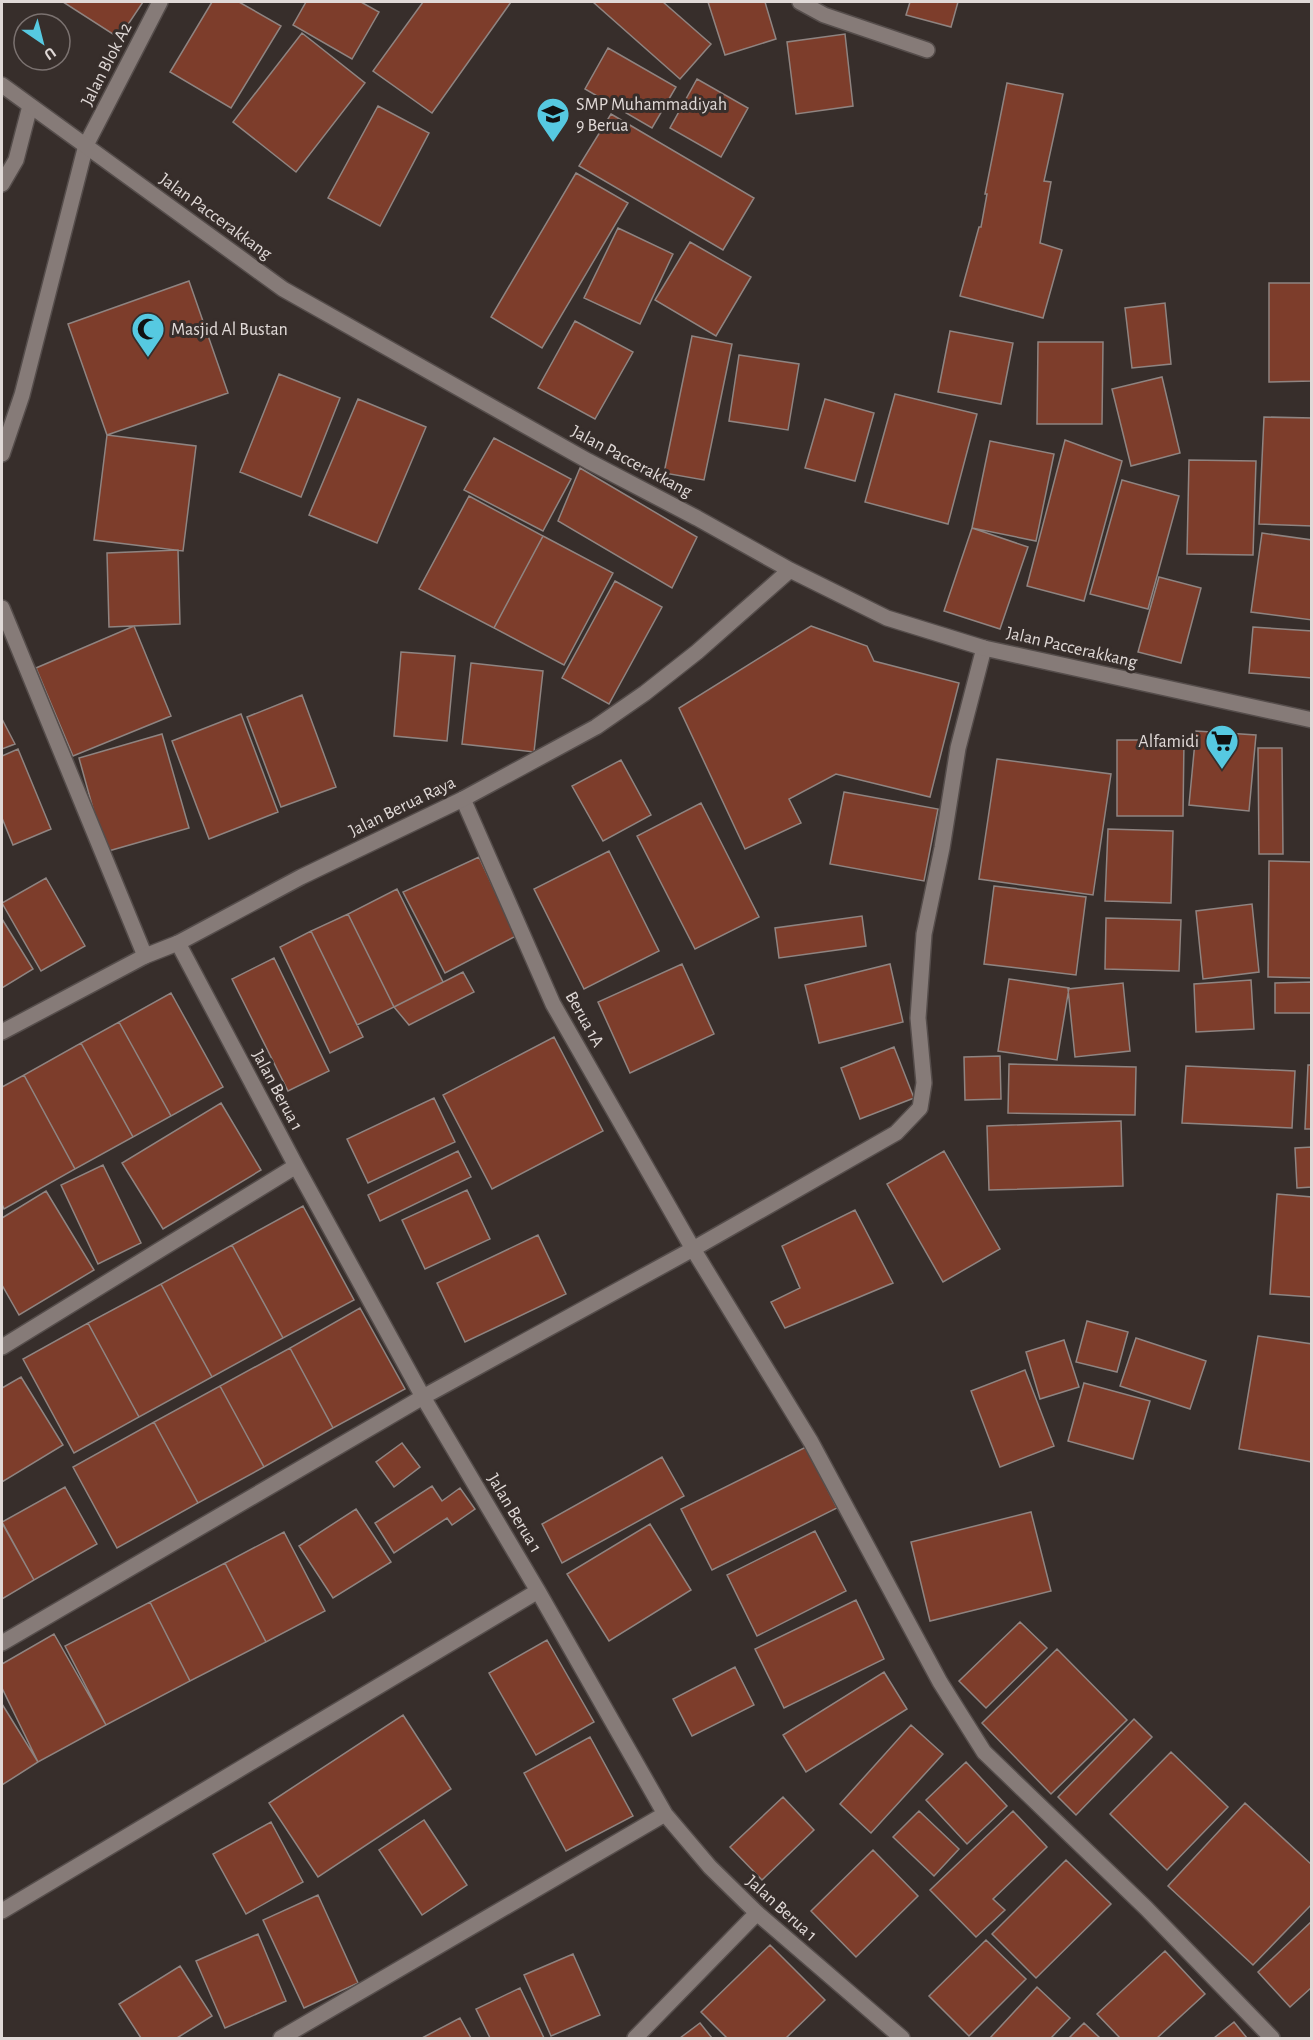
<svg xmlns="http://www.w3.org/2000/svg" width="1313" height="2040" font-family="'Alegreya Sans',sans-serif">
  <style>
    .building { fill: #7d3d2b; stroke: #8f8481; stroke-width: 1.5 }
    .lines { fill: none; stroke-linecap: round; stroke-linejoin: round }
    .lane-casing { stroke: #554d4b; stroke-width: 18 }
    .street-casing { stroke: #554d4b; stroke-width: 18 }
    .secondary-casing { stroke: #554d4b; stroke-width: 18 }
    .lane { stroke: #867b78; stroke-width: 15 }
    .street { stroke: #867b78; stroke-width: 15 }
    .secondary { stroke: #867b78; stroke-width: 15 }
    .labels { text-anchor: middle; stroke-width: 6; stroke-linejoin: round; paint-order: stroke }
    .street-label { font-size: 18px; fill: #e0d9d7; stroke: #372e2b }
    .poi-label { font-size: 18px; fill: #e0d9d7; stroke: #372e2b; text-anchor: start }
  </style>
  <rect width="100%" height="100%" fill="#372e2b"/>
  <!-- building -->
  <path class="building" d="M63,2h80l-24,36z
    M212,2h27l42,24 -50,82 -61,-36z
    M306,2h55l18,10 -27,47 -59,-34z
    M423,2h88l-79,111 -59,-42z
    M593,2h70l48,42 -31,35z
    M708,2h57l11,37 -51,16z
    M910,2h48l-7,25 -45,-12z
    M302,33l63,50 -69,89 -63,-50z
    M845,34l8,72 -57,8 -9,-72z
    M608,48l68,39 -24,41 -67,-39z
    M697,79l51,29 -27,49 -51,-29z
    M1007,83l56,11 -19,87 7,1 -11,61 22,7 -19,68 -83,-22 19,-69h2l6,-33h-2z
    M378,106l51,27 -49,93 -52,-28z
    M611,114l143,84 -31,52 -144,-84z
    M576,173l52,30 -86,145 -51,-31z
    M618,228l55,26 -33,70 -56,-26z
    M690,242l61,35 -35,59 -61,-36z
    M189,281l39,112 -121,42 -39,-111z
    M1269,283h43v98l-43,1z
    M1165,303l6,61 -39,4 -7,-60z
    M575,321l58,31 -38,67 -57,-31z
    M950,331l63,12 -12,61 -63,-12z
    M692,336l40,8 -28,136 -40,-7z
    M1038,342h65l-1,82h-65z
    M739,355l60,9 -11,66 -59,-9z
    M279,374l61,24 -39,99 -61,-25z
    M1162,377l18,76 -49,13 -19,-77z
    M895,394l82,20 -29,110 -83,-22z
    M358,399l68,28 -49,116 -68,-28z
    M825,399l49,14 -19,68 -50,-13z
    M1264,417l48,1v108l-53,-2z
    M107,435l89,11 -13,105 -89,-11z
    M494,438l77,41 -28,52 -79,-41z
    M1065,440l57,21 -38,140 -57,-15z
    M990,441l64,13 -18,87 -64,-13z
    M1189,460l67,1 -3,94 -66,-1z
    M580,468l117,69 -25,51 -114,-67z
    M1122,480l57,16 -31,113 -58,-15z
    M469,496l74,40 -49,92 -75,-39z
    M972,528l56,19 -28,82 -56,-18z
    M1262,533l50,7v80l-61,-8z
    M543,536l70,37 -49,92 -70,-37z
    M178,550l2,74 -71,3 -2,-74z
    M1159,577l42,11 -20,75 -43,-11z
    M615,581l47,26 -53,97 -47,-26z
    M134,626l37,90 -98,40 -37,-88z
    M811,626l56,20 7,15 85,22 -29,114 -94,-23 -47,25 12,24 -56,26 -66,-141z
    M1253,627l59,4v47l-63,-5z
    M401,652l54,4 -8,85 -53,-5z
    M471,663l72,8 -9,81 -72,-8z
    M302,695l34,92 -55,20 -34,-90z
    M241,714l37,98 -69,27 -37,-98z
    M2,719l13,25 -13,5z
    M1196,731l60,4 -7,76 -60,-6z
    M162,734l27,94 -84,24 -26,-94z
    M1117,740h67l-1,76h-66z
    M1258,748h24l1,106h-24z
    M18,749l33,80 -38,16 -11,-27v-62z
    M997,759l114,15 -18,121 -114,-16z
    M621,760l30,55 -48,26 -31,-55z
    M844,792l94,17 -14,72 -94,-17z
    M701,803l58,114 -64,32 -58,-113z
    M1108,829l65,2 -2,72 -66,-2z
    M609,851l50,100 -75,38 -50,-100z
    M479,857l37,79 -71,37 -42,-81z
    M1269,861l43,1v116l-44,-1z
    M46,878l39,68 -44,25 -39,-68z
    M994,886l92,11 -10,78 -92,-11z
    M397,889l46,93 -49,25 -46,-93z
    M1252,904l7,68 -56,7 -7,-68z
    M348,914l46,93 -37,18 -46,-94z
    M862,916l4,30 -87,12 -4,-30z
    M1106,918l75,2 -2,51 -74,-2z
    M2,919l31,50 -31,19z
    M311,931l52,106 -33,16 -50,-106z
    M274,958l55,113 -41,20 -56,-112z
    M682,964l32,70 -84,39 -32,-71z
    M890,964l13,58 -84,21 -14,-58z
    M463,972l11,20 -65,33 -15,-18z
    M1009,979l60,9 -12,72 -59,-9z
    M1251,980l3,49 -58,3 -2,-48z
    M1312,982v31h-37v-30z
    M1123,983l7,68 -55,6 -7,-68z
    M171,993l52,94 -52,29 -52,-94z
    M119,1022l52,94 -38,21 -52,-94z
    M554,1037l49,94 -111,58 -49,-94z
    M81,1043l52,94 -58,32 -51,-94z
    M894,1047l20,51 -54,21 -19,-51z
    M1000,1056l1,43 -36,1 -1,-43z
    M1009,1064l127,3 -1,48 -127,-2z
    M1308,1065h4v64h-7z
    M1186,1066l109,5 -3,57 -110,-5z
    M24,1075l51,94 -71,40 -2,-5v-117z
    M434,1098l21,44 -87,41 -21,-44z
    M221,1103l40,67 -98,59 -41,-66z
    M1121,1121l2,65 -134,4 -2,-64z
    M1312,1147v40l-15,1 -2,-40z
    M458,1151l13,26 -91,44 -12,-26z
    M944,1151l56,98 -57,33 -56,-98z
    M103,1165l38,78 -43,21 -37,-79z
    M467,1190l23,49 -65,30 -23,-49z
    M46,1191l48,79 -75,45 -17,-30v-67z
    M1277,1194l35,3v100l-42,-3z
    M303,1206l51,94 -71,38 -51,-93z
    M855,1210l38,73 -108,45 -14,-26 29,-14 -18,-42z
    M538,1235l28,59 -101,48 -28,-59z
    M232,1245l51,93 -71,39 -51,-93z
    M161,1284l51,93 -73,40 -51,-94z
    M360,1308l45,81 -72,39 -43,-80z
    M1087,1321l41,11 -11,40 -41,-10z
    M88,1323l51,94 -65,36 -51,-94z
    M1258,1336l54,8v118l-73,-13z
    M1136,1338l70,23 -16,48 -70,-23z
    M1064,1340l15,47 -39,12 -14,-47z
    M290,1348l43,80 -69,39 -44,-81z
    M1025,1370l29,76 -54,21 -29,-76z
    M21,1377l42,68 -61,37v-94z
    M1084,1383l66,18 -17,58 -65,-18z
    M220,1386l44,81 -66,36 -44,-81z
    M154,1422l44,81 -81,45 -44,-81z
    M402,1443l18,24 -26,20 -18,-25z
    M806,1447l31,61 -125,62 -31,-61z
    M662,1457l22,39 -122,67 -20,-39z
    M432,1486l10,15 18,-13 15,21 -23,16 -5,-7 -53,35 -19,-30z
    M65,1487l32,57 -63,36 -32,-58z
    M356,1509l35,53 -58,36 -34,-52z
    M1031,1512l20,79 -121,30 -19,-79z
    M2,1523l32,57 -32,19z
    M650,1524l41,66 -82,51 -42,-67z
    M815,1531l31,60 -89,45 -30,-61z
    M284,1532l41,79 -59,31 -41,-79z
    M225,1563l41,79 -76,39 -40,-79z
    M856,1600l28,59 -100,49 -29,-59z
    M150,1602l40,79 -84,44 -41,-79z
    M1020,1622l27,26 -61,60 -27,-27z
    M54,1634l52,91 -68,37 -36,-74v-24z
    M547,1640l47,82 -58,33 -47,-82z
    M1057,1649l70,71 -76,74 -69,-71z
    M735,1667l19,38 -62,31 -19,-37z
    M884,1672l23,37 -101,63 -23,-37z
    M2,1704l36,58 -36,23z
    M403,1715l48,74 -133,88 -49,-74z
    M1134,1719l18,18 -76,78 -18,-18z
    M911,1725l32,29 -72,79 -31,-29z
    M590,1737l43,79 -67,35 -42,-78z
    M1171,1752l57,55 -61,63 -57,-56z
    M966,1762l41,44 -40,38 -41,-44z
    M783,1797l31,33 -52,50 -32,-33z
    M1245,1803l67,62v39l-59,61 -85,-79z
    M919,1811l40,38 -25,27 -41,-39z
    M1013,1811l34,36 -54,52 12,11 -29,27 -46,-47z
    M424,1820l43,65 -45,30 -43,-65z
    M271,1822l32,60 -57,32 -33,-60z
    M873,1850l45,46 -62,61 -45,-46z
    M1066,1860l45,44 -75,74 -44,-44z
    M318,1895l40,88 -54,25 -41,-88z
    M1312,1921v66l-22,20 -32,-35z
    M258,1934l28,67 -61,27 -29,-67z
    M986,1940l40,39 -57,57 -40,-40z
    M770,1945l55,55 -39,38h-59l-26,-26z
    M1165,1951l40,43 -48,44h-37l-23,-24z
    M573,1954l27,61 -49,21 -27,-61z
    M180,1966l32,50 -35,22h-36l-22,-34z
    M1037,1987l33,31 -19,20h-61z
    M520,1988l24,50h-54l-14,-29z
    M460,2018l11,20h-49z
    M1234,2022l13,16h-33z
    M700,2023l12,15h-32z
    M1084,2023l16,15h-31z"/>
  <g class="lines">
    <defs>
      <path id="lane" d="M800,2l24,13 103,35
        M2,184l14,-24 14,-54
        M2,454l20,-59 64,-250"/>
      <path id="street" d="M86,145l74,-143
        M2,608l143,348
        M463,799l90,205 140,245 118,193 129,240 44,70 162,156 126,130
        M178,943l118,223 127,231 115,194 127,223 45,53 47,46 145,125
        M2,1347l294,-181
        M2,1643l421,-246 270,-148 203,-116 24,-25 4,-25 -6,-65 6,-84 18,-86 16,-100 26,-100
        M2,1911l536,-320
        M281,2038l384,-224
        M635,2038l122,-125"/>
      <path id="secondary" d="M2,85l281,204 305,172 109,57 93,52 97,48 97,30 328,72
        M2,1032l143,-76 33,-13 123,-66 162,-78 133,-72 49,-34 52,-41 93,-82"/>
    </defs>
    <!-- lane casing -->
    <use href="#lane" class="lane-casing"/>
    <!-- street casing -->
    <use href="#street" class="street-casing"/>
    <!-- secondary casing -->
    <use href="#secondary" class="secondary-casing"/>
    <!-- lane -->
    <use href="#lane" class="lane"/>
    <!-- street -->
    <use href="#street" class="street"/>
    <!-- secondary -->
    <use href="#secondary" class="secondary"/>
  </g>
  <!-- icons -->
  <defs>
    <symbol id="school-pin" viewBox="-11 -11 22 30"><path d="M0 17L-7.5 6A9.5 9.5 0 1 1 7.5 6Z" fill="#56c9e1" stroke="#372e2b"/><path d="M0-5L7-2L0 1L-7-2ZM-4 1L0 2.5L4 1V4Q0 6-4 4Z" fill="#111"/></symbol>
    <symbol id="mosque-pin" viewBox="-11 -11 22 30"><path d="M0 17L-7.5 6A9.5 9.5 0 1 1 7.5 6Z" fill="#56c9e1" stroke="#372e2b"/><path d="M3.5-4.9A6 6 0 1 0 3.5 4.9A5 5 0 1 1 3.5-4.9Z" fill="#111"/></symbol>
    <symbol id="supermarket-pin" viewBox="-11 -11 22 30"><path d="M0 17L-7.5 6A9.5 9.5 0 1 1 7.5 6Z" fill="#56c9e1" stroke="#372e2b"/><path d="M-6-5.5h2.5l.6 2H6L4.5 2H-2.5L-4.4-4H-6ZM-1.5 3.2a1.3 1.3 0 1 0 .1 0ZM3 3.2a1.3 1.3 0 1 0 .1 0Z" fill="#111"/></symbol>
  </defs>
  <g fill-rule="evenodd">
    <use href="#school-pin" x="534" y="95" width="38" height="52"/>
    <use href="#mosque-pin" x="129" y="310" width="38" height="52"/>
    <use href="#supermarket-pin" x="1203" y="722" width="38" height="52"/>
  </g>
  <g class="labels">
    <!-- street labels -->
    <g class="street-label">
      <text transform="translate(106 64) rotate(-63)" y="6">Jalan Blok A2</text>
      <text transform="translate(216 216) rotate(36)" y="6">Jalan Paccerakkang</text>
      <text transform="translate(632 461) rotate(28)" y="6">Jalan Paccerakkang</text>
      <text transform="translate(1072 647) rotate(13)" y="6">Jalan Paccerakkang</text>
      <text transform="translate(402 806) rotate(-26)" y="6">Jalan Berua Raya</text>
      <text transform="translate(585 1019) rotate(61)" y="6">Berua 1A</text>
      <text transform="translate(278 1090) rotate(62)" y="6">Jalan Berua 1</text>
      <text transform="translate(515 1513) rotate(59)" y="6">Jalan Berua 1</text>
      <text transform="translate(782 1908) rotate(42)" y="6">Jalan Berua 1</text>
    </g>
    <!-- poi labels -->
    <g class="poi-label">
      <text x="576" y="110">SMP Muhammadiyah<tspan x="576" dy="21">9 Berua</tspan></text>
      <text x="171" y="335">Masjid Al Bustan</text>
      <text x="1199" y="747" text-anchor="end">Alfamidi</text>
    </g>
  </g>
  <!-- border -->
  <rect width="1313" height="2040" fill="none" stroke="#e0d9d7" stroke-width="6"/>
  <!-- north arrow -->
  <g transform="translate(42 42) rotate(145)"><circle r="28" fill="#372e2b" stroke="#7b7270" stroke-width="1.5"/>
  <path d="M0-4.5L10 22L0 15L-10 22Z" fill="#56c9e1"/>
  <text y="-9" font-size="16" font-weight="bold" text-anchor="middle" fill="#e0d9d7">U</text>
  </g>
</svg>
